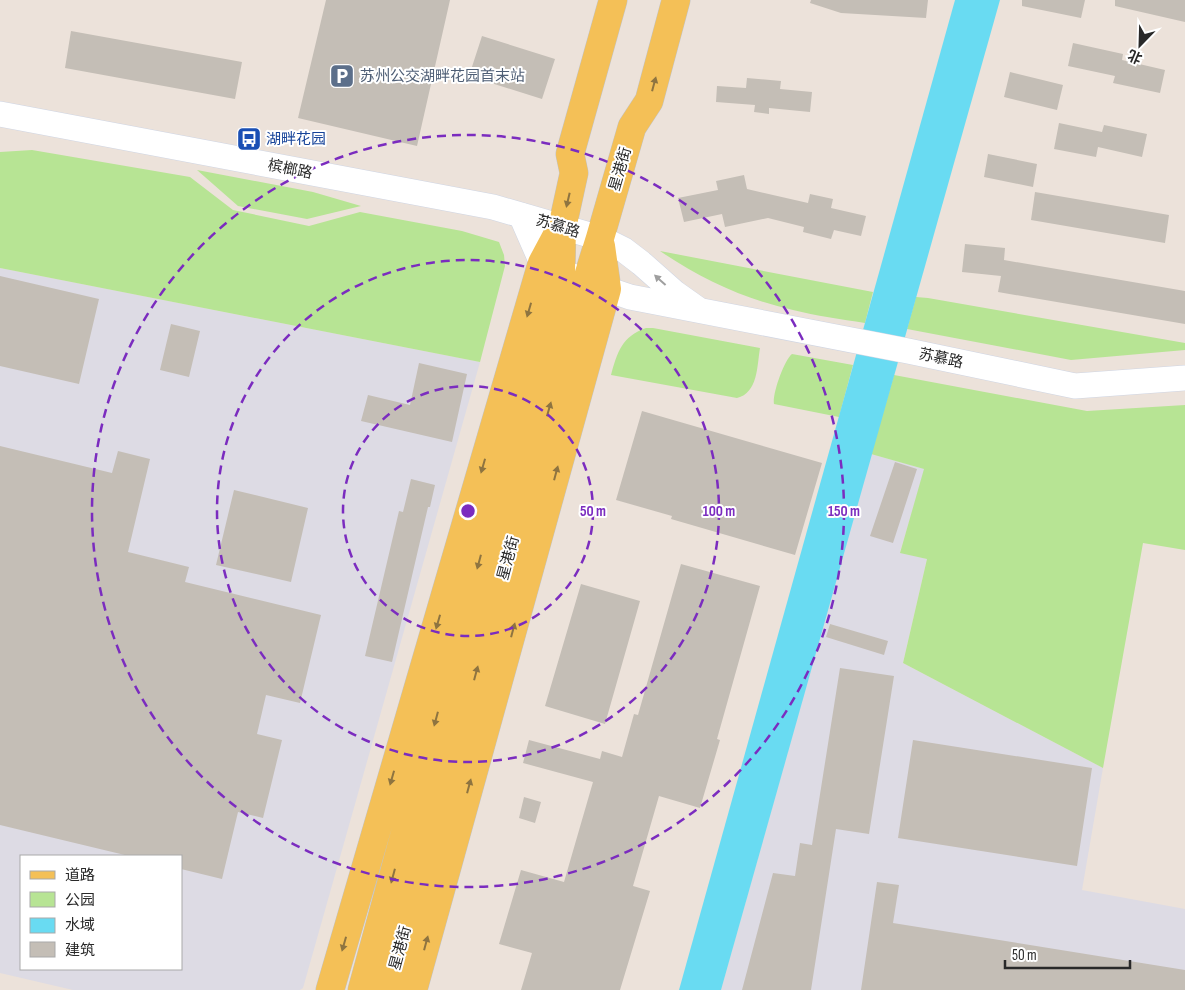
<svg xmlns="http://www.w3.org/2000/svg" width="1185" height="990" font-family="'Sofia Sans Condensed','Noto Sans SC',sans-serif">
  <style>
    .industrial { fill: #dddbe4; fill-rule: evenodd }
    .green { fill: #b7e494 }
    .water { fill: #69dbf2 }
    .building { fill: #c4beb6 }
    .lines { fill: none; stroke-linecap: round; stroke-linejoin: round }
    .secondary-casing { stroke: #cfd5e3; stroke-width: 26 }
    .primary-casing { stroke: #c3c3c3; stroke-width: 29 }
    .secondary { stroke: #fff; stroke-width: 25 }
    .primary { stroke: #f4c057; stroke-width: 28 }
    .oneway { fill: #8e7440 }
    .oneway2 { fill: #9f9f9f }
    .ring { fill: none; stroke: #7b2cbf; stroke-width: 2.5; stroke-dasharray: 9 6 }
    .labels { text-anchor: middle; stroke-width: 4; stroke-linejoin: round; paint-order: stroke }
    .service-label { font-size: 15px; fill: #4e5e75; stroke: #fff; text-anchor: start }
    .transit-label { font-size: 15px; fill: #164399; stroke: #fff; text-anchor: start }
    .street-label { font-size: 15px; fill: #292929; stroke: #fff }
    .centre { fill: #7b2cbf; stroke: #fff; stroke-width: 2.5 }
    .ring-label { font-size: 15px; text-anchor: middle; font-weight: bold; fill: #7b2cbf; stroke: #fff; stroke-width: 4; stroke-linejoin: round; paint-order: stroke }
  </style>
  <rect width="100%" height="100%" fill="#ece2da"/>
  <!-- industrial -->
  <path class="industrial" d="M0,268l480,94 -177,626 -3,2h-227l-73,-17zM21,856h160v113h-160z
    M871,454l54,15 -25,83 27,7 -24,104 200,105 -21,122 103,19v81h-464z"/>
  <!-- green -->
  <path class="green" d="M32,150l158,27 43,33 76,16 51,-14 102,19 37,11 5,13 1,11 -25,96 -480,-94v-116z
    M197,170l116,22 48,14 -54,13 -69,-13z
    M660,251l213,41 -8,31c-24,-4 -49,-7 -72,-13 -49,-11 -92,-31 -133,-59z
    M916,297l12,1 257,45v7l-114,10 -164,-31z
    M646,328h7l107,20c-3,18 -2,45 -23,50l-126,-23c6,-22 11,-39 35,-47z
    M792,354l61,11 -14,52 -65,-13c-2,-9 10,-44 18,-50z
    M894,375l193,36 98,-6v145l-42,-7 -40,225 -200,-105 24,-104 -27,-6 24,-84 -53,-15z"/>
  <!-- water -->
  <path class="water" d="M955,0h45l-279,990h-42z"/>
  <!-- building -->
  <path class="building" d="M326,0h124l-33,146 -119,-28z
    M811,0h117l-2,18 -85,-5 -31,-10z
    M1022,0h63l-4,18 -59,-12z
    M1115,0h70v22l-70,-16z
    M71,31l171,31 -7,37 -170,-31z
    M482,36l73,23 -13,40 -73,-23z
    M1073,43l50,11 -1,6 43,10 -5,23 -47,-10 2,-7 -47,-10z
    M1010,72l53,13 -6,25 -53,-13z
    M747,78l34,3 -1,8 32,3 -2,20 -41,-4v6l-15,-2 1,-7 -39,-3 1,-16 29,2z
    M1059,123l43,9 2,-7 43,9 -5,23 -44,-10 -2,10 -42,-8z
    M988,154l49,10 -4,23 -49,-10z
    M744,175l3,14 61,14 2,-9 23,5 -2,9 35,8 -5,20 -27,-6 -3,9 -28,-7 1,-5 -36,-9 -43,9 -3,-13 -38,8 -6,-24 40,-8 -2,-9z
    M1035,192l134,23 -4,28 -134,-23z
    M965,244l40,4 -1,12 181,31v33l-187,-32 3,-16 -39,-4z
    M0,276l99,23 -20,85 -79,-18z
    M171,324l29,7 -11,46 -29,-7z
    M419,363l48,11 -15,68 -91,-21 7,-26 42,10z
    M642,411l180,52 -27,92 -124,-36 1,-3 -56,-16z
    M0,446l112,27 6,-22 32,8 -22,93 61,15 -4,15 136,33 -21,88 -34,-8 -9,39 25,6 -19,78 -25,-6 -16,67 -41,-10v-13h-52l-129,-31z
    M895,462l22,7 -24,74 -23,-7z
    M411,479l24,6 -5,22h-2l-36,155 -27,-6 34,-145 4,1z
    M234,490l74,18 -17,74 -75,-17z
    M681,564l79,22 -43,153 3,1 -20,68 -41,-12 -26,90 17,5 -30,99h-99l11,-37 -33,-9 22,-74 43,12 29,-100 -70,-19 6,-23 71,19 2,-8 20,6 12,-43 4,1z
    M581,584l59,17 -35,123 -60,-18z
    M830,624l58,17 -4,14 -58,-18z
    M840,668l54,8 -25,158 -33,-5 -25,161h-69l31,-117 22,3 5,-33 12,2z
    M913,740l179,28 -15,98 -179,-28z
    M524,797l17,5 -6,21 -16,-5z
    M877,882l22,3 -6,38 292,47v20h-324z"/>
  <g class="lines">
    <defs>
      <path id="secondary" d="M0,114l493,93 107,31 24,12 17,13 34,30 24,17
        M521,215l21,48 44,19 44,15 278,54 167,35 110,-8"/>
      <path id="primary" d="M330,990l212,-727 16,-30
        M362,990l178,-650 21,-69 1,-43 12,-55 -4,-19 43,-154
        M389,990l178,-646 33,-106 32,-111 17,-26 27,-101
        M413,990l194,-701 -6,-43"/>
    </defs>
    <!-- secondary casing -->
    <use href="#secondary" class="secondary-casing"/>
    <!-- primary casing -->
    <use href="#primary" class="primary-casing"/>
    <!-- secondary -->
    <use href="#secondary" class="secondary"/>
    <!-- primary -->
    <use href="#primary" class="primary"/>
  </g>
  <!-- one-way arrows -->
  <defs><path id="oneway-solid" d="M-6-.8H1V-3.2L6.5 0L1 3.2V.8H-6Z" transform="scale(1.25)"/></defs>
  <g class="oneway">
    <use href="#oneway-solid" transform="translate(654 84) rotate(-75)"/>
    <use href="#oneway-solid" transform="translate(568 200) rotate(103)"/>
    <use href="#oneway-solid" transform="translate(529 310) rotate(106)"/>
    <use href="#oneway-solid" transform="translate(549 409) rotate(-74)"/>
    <use href="#oneway-solid" transform="translate(483 466) rotate(106)"/>
    <use href="#oneway-solid" transform="translate(556 473) rotate(-75)"/>
    <use href="#oneway-solid" transform="translate(479 562) rotate(105)"/>
    <use href="#oneway-solid" transform="translate(438 622) rotate(106)"/>
    <use href="#oneway-solid" transform="translate(513 630) rotate(-75)"/>
    <use href="#oneway-solid" transform="translate(476 673) rotate(-75)"/>
    <use href="#oneway-solid" transform="translate(436 719) rotate(105)"/>
    <use href="#oneway-solid" transform="translate(392 778) rotate(106)"/>
    <use href="#oneway-solid" transform="translate(469 786) rotate(-75)"/>
    <use href="#oneway-solid" transform="translate(393 876) rotate(105)"/>
    <use href="#oneway-solid" transform="translate(426 943) rotate(-75)"/>
    <use href="#oneway-solid" transform="translate(344 944) rotate(106)"/>
  </g>
  <use class="oneway2" href="#oneway-solid" transform="translate(660 280) rotate(-138)"/>
  <!-- distance rings -->
  <g class="ring">
    <circle cx="468" cy="511" r="125"/>
    <circle cx="468" cy="511" r="251"/>
    <circle cx="468" cy="511" r="376"/>
  </g>
  <!-- icons -->
  <defs>
    <symbol id="parking-square" viewBox="-11 -11 22 22"><rect x="-9" y="-9" width="18" height="18" rx="4" fill="#5c6f8a" stroke="#fff"/><path d="M-3.5-5.5H1a3.5 3.5 0 0 1 0 7H-1V5.5H-3.5ZM-1-3.4V-.6H.8a1.4 1.4 0 0 0 0-2.8Z" fill="#fff"/></symbol>
    <symbol id="bus-square" viewBox="-11 -11 22 22"><rect x="-9" y="-9" width="18" height="18" rx="4" fill="#1a4fb4" stroke="#fff"/><path d="M-5-6H5V4H4V6H2V4H-2V6H-4V4H-5ZM-3.5-4V0h7V-4ZM-3.5 1.2v1.5H-2V1.2ZM2 1.2v1.5H3.5V1.2Z" fill="#fff"/></symbol>
  </defs>
  <g fill-rule="evenodd">
    <use href="#parking-square" x="328" y="62" width="28" height="28"/>
    <use href="#bus-square" x="235" y="125" width="28" height="28"/>
  </g>
  <g class="labels">
    <!-- service labels -->
    <g class="service-label">
      <text x="360" y="81">苏州公交湖畔花园首末站</text>
    </g>
    <!-- transit labels -->
    <g class="transit-label">
      <text x="266" y="144">湖畔花园</text>
    </g>
    <!-- street labels -->
    <g class="street-label">
      <text transform="translate(290 169) rotate(11)" y="5">槟榔路</text>
      <text transform="translate(620 169) rotate(-74)" y="5">星港街</text>
      <text transform="translate(558 226) rotate(17)" y="5">苏慕路</text>
      <text transform="translate(941 358) rotate(12)" y="5">苏慕路</text>
      <text transform="translate(508 558) rotate(-75)" y="5">星港街</text>
      <text transform="translate(400 948) rotate(-75)" y="5">星港街</text>
    </g>
  </g>
  <circle cx="468" cy="511" r="8" class="centre"/>
  <g class="ring-label">
    <text x="593" y="516">50 m</text>
    <text x="719" y="516">100 m</text>
    <text x="844" y="516">150 m</text>
  </g>
  <!-- legend -->
  <rect x="20" y="855" width="162" height="115" fill="#ffffff" stroke="#a9a9a9"/>
  <rect x="30" y="871" width="25" height="8" fill="#f4c057" stroke="#a9a9a9"/>
  <text x="65" y="880" font-size="15" fill="#292929">道路</text>
  <rect x="30" y="892" width="25" height="15" fill="#b7e494" stroke="#a9a9a9"/>
  <text x="65" y="905" font-size="15" fill="#292929">公园</text>
  <rect x="30" y="918" width="25" height="15" fill="#69dbf2" stroke="#a9a9a9"/>
  <text x="65" y="930" font-size="15" fill="#292929">水域</text>
  <rect x="30" y="942" width="25" height="15" fill="#c4beb6" stroke="#a9a9a9"/>
  <text x="65" y="955" font-size="15" fill="#292929">建筑</text>
  <!-- north arrow -->
  <g transform="translate(1140 45) rotate(203)" stroke="#ffffff" stroke-width="4" paint-order="stroke">
  <path d="M0-4L9 19L0 12L-9 19Z" fill="#292929"/>
  <text y="-8" font-size="14" font-weight="bold" text-anchor="middle" fill="#292929">北</text>
  </g>
  <!-- scale -->
  <path d="M1005 960v8h125v-8" fill="none" stroke="#292929" stroke-width="2.5"/>
  <text x="1012" y="960" font-size="15" fill="#292929" stroke="#ffffff" stroke-width="4" paint-order="stroke">50 m</text>
</svg>
